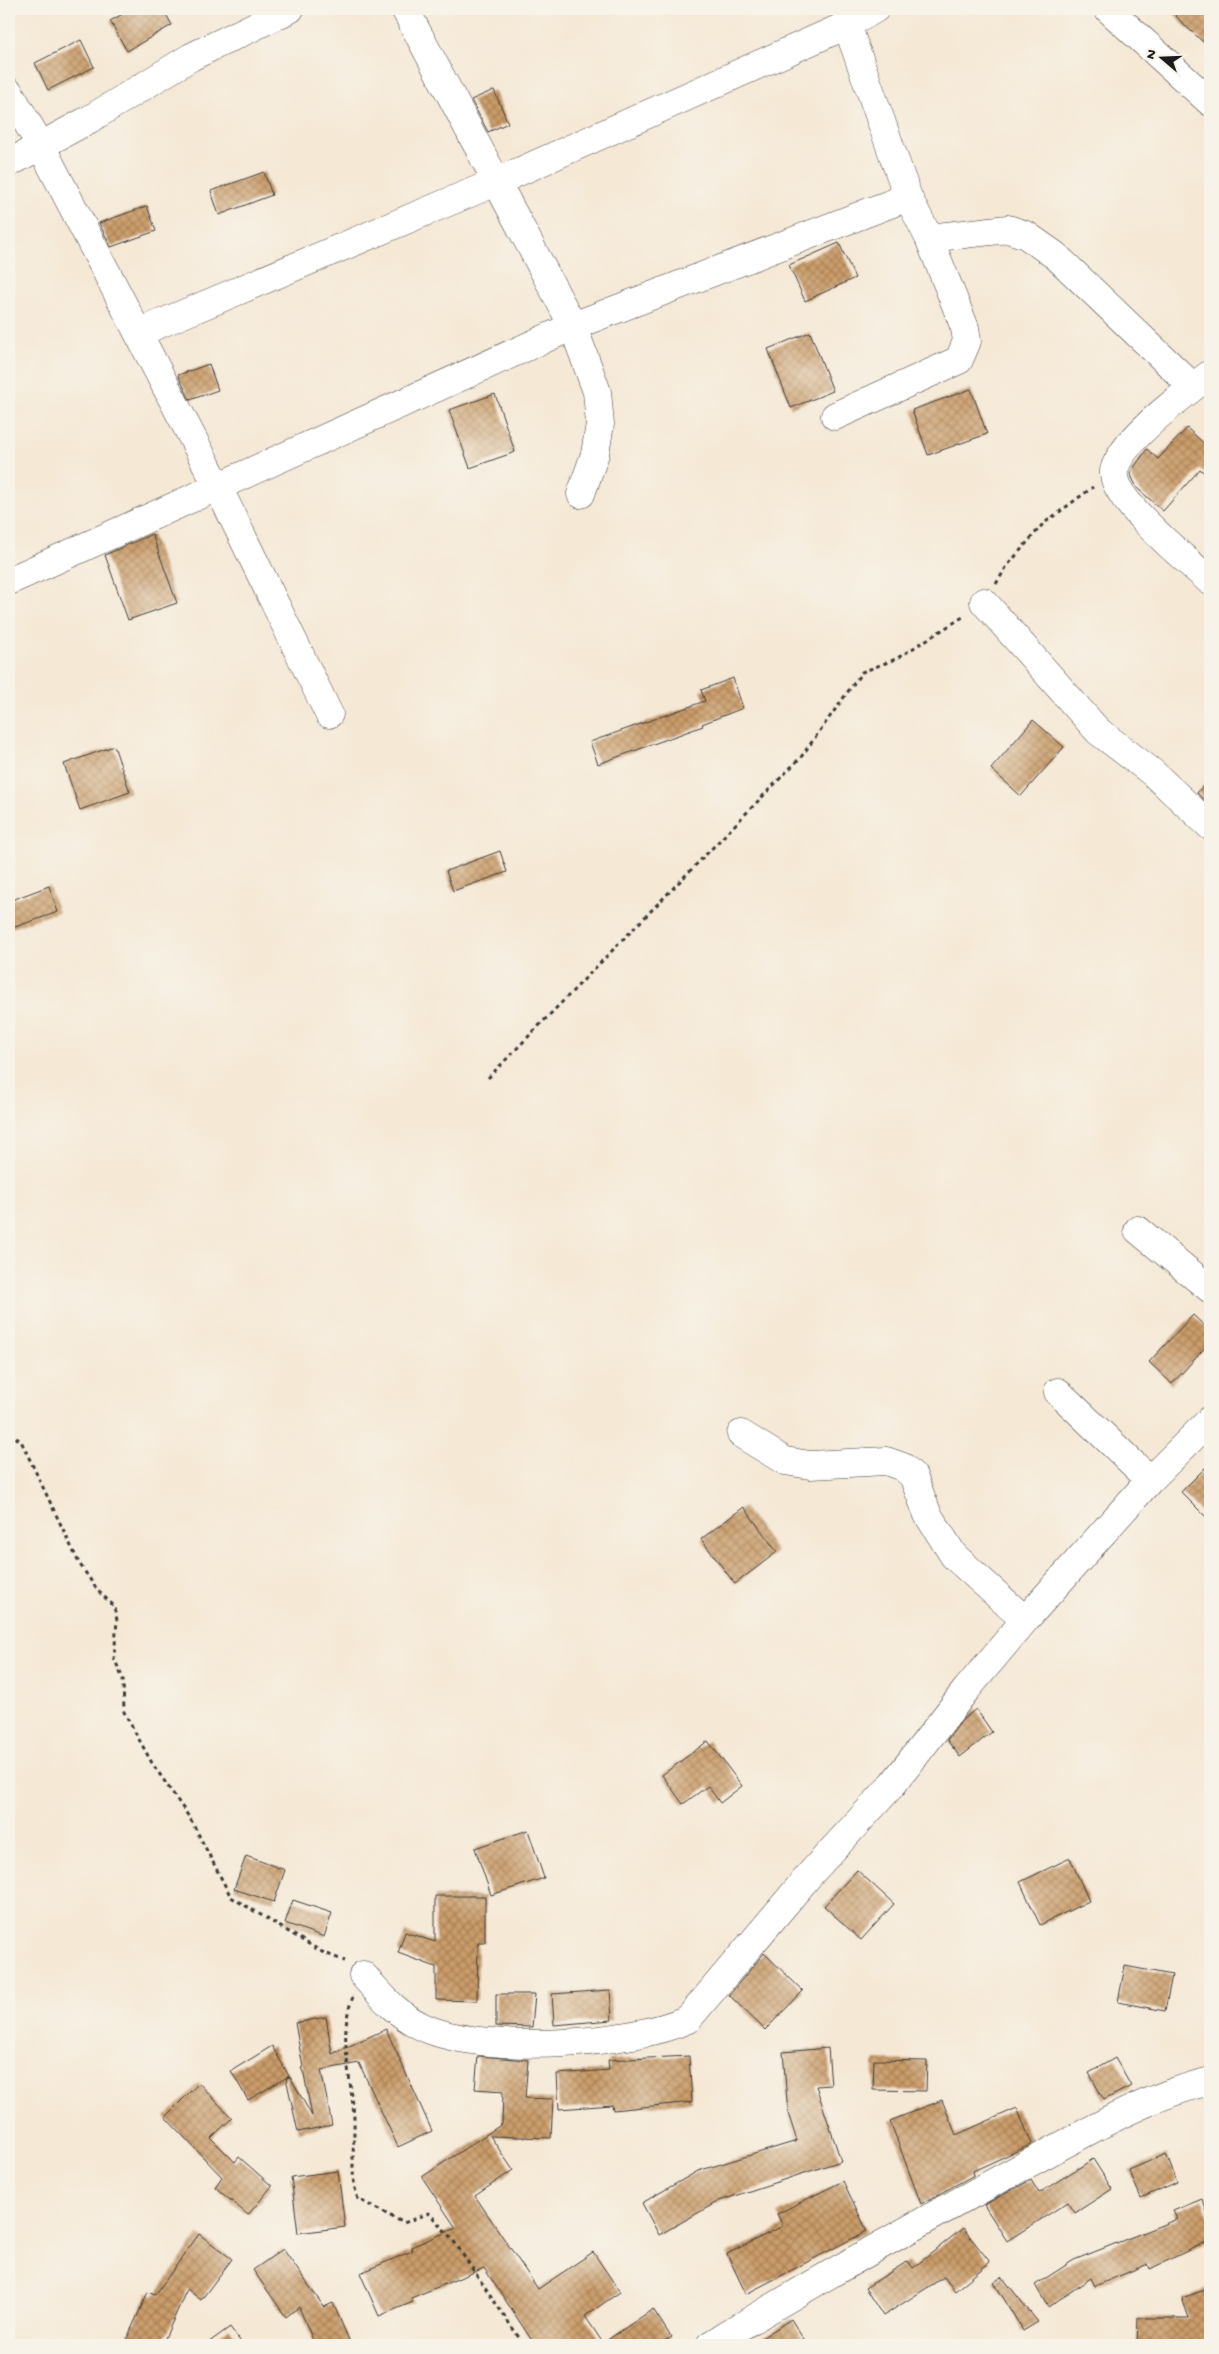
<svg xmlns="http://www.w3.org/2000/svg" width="1219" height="2354" font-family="'Gochi Hand',sans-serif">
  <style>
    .building { fill: url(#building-cross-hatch) }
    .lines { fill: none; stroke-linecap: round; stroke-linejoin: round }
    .minor-casing { stroke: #3d3b38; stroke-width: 29 }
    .major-casing { stroke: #3d3b38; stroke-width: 29 }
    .path { stroke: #3d3b38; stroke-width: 3; stroke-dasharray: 4 4; stroke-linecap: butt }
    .minor { stroke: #fff; stroke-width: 28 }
    .major { stroke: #fff; stroke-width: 28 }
  </style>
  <defs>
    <pattern id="building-cross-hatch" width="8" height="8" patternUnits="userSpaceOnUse" patternTransform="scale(1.25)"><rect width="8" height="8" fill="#cb9d6a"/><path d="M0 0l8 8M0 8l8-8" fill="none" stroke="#a47f56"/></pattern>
  </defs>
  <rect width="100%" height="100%" fill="#f7f3e8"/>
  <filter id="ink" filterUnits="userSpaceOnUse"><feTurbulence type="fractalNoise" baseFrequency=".02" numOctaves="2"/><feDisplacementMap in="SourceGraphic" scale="10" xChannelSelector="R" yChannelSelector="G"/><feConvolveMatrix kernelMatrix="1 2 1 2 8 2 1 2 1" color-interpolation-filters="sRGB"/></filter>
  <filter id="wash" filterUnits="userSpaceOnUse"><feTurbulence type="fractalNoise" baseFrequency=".0096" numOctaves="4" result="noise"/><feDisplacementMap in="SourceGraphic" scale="20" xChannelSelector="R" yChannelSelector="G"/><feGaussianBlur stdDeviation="1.12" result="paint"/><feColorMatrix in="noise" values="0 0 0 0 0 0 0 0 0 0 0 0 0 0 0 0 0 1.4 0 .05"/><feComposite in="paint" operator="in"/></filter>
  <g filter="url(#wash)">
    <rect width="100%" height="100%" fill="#f5e8d5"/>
    <g id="blocks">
      <!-- building -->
      <path class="building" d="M132,9h31l9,16 -45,26 -17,-30z
        M1170,9h40v39l-27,-24z
        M81,40l13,27 -46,23 -13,-27z
        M494,90l14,33 -20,9 -17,-32z
        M264,172l8,23 -53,20 -8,-24z
        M147,206l9,25 -45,16 -12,-24z
        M839,243l16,35 -50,23 -16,-36z
        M810,332l23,59 -42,17 -23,-59z
        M209,364l9,26 -28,10 -12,-25z
        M971,389l16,45 -59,21 -16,-45z
        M495,394l20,58 -45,16 -21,-58z
        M1187,428l23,21v29l-10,-9 -37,42 -26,-23 -7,-15 17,-24 11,10z
        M152,534l25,69 -49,17 -23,-65z
        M733,678l10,30 -41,16 1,2 -105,38 -8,-22 115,-41 -4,-11z
        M1033,720l31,27 -43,49 -30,-27z
        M114,746l16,46 -50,18 -16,-46z
        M1210,778v27l-13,-12z
        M500,851l7,21 -54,19 -7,-20z
        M49,886l9,26 -46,16 -3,-9v-18z
        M1193,1315l17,16v11l-38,42 -23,-22z
        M1210,1463v58l-29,-29z
        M744,1507l33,45 -42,32 -34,-45z
        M976,1709l16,23 -32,25 -13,-17 16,-21z
        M708,1741l34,45 -22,17 -12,-17 -25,18 -21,-29z
        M528,1830l16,48 -53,17 -16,-47z
        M246,1856l39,14 -11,32 -40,-13z
        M1070,1858l19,43 -49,24 -20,-43z
        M857,1870l37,34 -33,36 -37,-34z
        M435,1896h50v47h-7l-1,58 -41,-1v-33l-38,-14 7,-21 30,10z
        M293,1900l39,13 -8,24 -39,-14z
        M764,1953l39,38 -38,39 -36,-35z
        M1125,1966l47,9 -7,36 -47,-9z
        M610,1990l2,30 -58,5 -2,-31z
        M496,1994h39l-3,33 -36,-1z
        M326,2017l6,37 54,-25 46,102 -34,16 -39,-84 -38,7 11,55 -34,7 -12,-54 4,-1 22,39 -8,-42 -3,-6 2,-1 -8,-44z
        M272,2046l17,30 -41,24 -17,-29z
        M828,2048l3,37 -15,1 25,75 -122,40 -60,34 -17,-32 56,-32 99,-30 -9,-28 -5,-61z
        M478,2056l50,4 -3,38 28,1 -2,39 -61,-2 23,34 -38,26 63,93 55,-37 27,40 -35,24 18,27 50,-34 18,28 -13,8h-123l-51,-77 -73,30 2,4 -34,14 -19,-43 52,-22 -1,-4 45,-19 -34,-51 80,-53 1,-33 -28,-2z
        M689,2056l3,46 -79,8 -1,-5 -53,4 -2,-35 52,-4 -1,-10z
        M1115,2058l16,28 -27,14 -15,-27z
        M874,2060l53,1 -1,30 -53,-1z
        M199,2083l33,35 -21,20 24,24 4,-5 33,29 -24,29 -33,-28 7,-10 -57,-60z
        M942,2100l14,35 61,-27 15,36 -59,27 1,4 -53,29 -31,-83z
        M1166,2154l11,28 -36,16 -12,-28z
        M1093,2159l19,30 -37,24 -7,-11 -61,39 -23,-36 47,-25 8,13z
        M338,2171l7,56 -47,6 -7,-56z
        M843,2181l24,50 -121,63 -19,-40 56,-28 -6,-12z
        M1202,2199l8,20v21l-60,29 -2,-5 -53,22 -4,-8 -43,29 -13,-22 39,-25 103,-41 -4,-8z
        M963,2228l27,34 -35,29 -11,-14 -61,39 -18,-28 43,-27 5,7z
        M199,2234l33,25 -31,41 -14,-11 -25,56h-38l24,-53 7,3z
        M283,2249l41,58 9,-4 18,42h-36l-16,-38 -13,10 -33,-47z
        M1002,2277l36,45 -15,9 -29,-49z
        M1210,2288v57h-73l1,-27h51l-7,-20z
        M791,2319l16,26h-56z
        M230,2327l13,18h-38z"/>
    </g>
  </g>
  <g filter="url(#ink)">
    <use href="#blocks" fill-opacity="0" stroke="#3d3b38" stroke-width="1"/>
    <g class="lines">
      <defs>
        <path id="minor" d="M405,9l168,317 24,66 3,32 -5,30 -14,40
          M9,92l32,54 177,341 111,227
          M9,163l81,-44 101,-62 99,-48
          M929,238l79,-9 18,6 30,21 137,131
          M138,333l358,-151 351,-157 28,-16
          M1210,374c-24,19 -90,67 -96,97 -4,27 76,92 96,110
          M835,416l124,-56 8,-19 -2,-13 -36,-90 -21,-41
          M9,581l564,-255 335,-129 -61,-172
          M984,602l114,129 55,42 57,53
          M1138,1230l72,59
          M1058,1392l92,88
          M741,1434l44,27 25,4 76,-4 17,6 10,9 15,39 26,41 71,64
          M363,1975c19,22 38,44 67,55 60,23 199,16 258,-11l124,-147 81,-88 73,-94 59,-70 125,-140 60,-60
          M710,2345c102,-62 207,-121 312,-178 61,-32 121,-70 188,-86"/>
        <path id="major" d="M1108,9l102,93"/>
      </defs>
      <!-- minor casing -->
      <use href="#minor" class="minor-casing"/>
      <!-- major casing -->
      <use href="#major" class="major-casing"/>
      <!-- path -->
      <path class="path" d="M996,584l11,-18 36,-42 50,-37
        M488,1078l313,-321 61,-85 34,-13 70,-44
        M9,1433l12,8 58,122 19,28 16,15 3,14 -3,38 9,21 1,33 28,51 39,57 40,77 91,55 23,9
        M353,1997c-16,37 -1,82 1,121 1,27 -5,55 4,81l46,24 25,-10 24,27 71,105"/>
      <!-- minor -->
      <use href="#minor" class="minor"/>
      <!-- major -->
      <use href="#major" class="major"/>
    </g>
  </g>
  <!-- margin -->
  <rect width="1219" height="2354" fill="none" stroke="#f7f3e8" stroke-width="30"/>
  <!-- north arrow -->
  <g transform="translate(1162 58) rotate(289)" stroke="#f7f3e8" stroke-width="4" paint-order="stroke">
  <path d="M0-4L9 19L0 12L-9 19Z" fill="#1c1c1c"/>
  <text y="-8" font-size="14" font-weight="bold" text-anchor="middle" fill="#1c1c1c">N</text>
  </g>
</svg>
